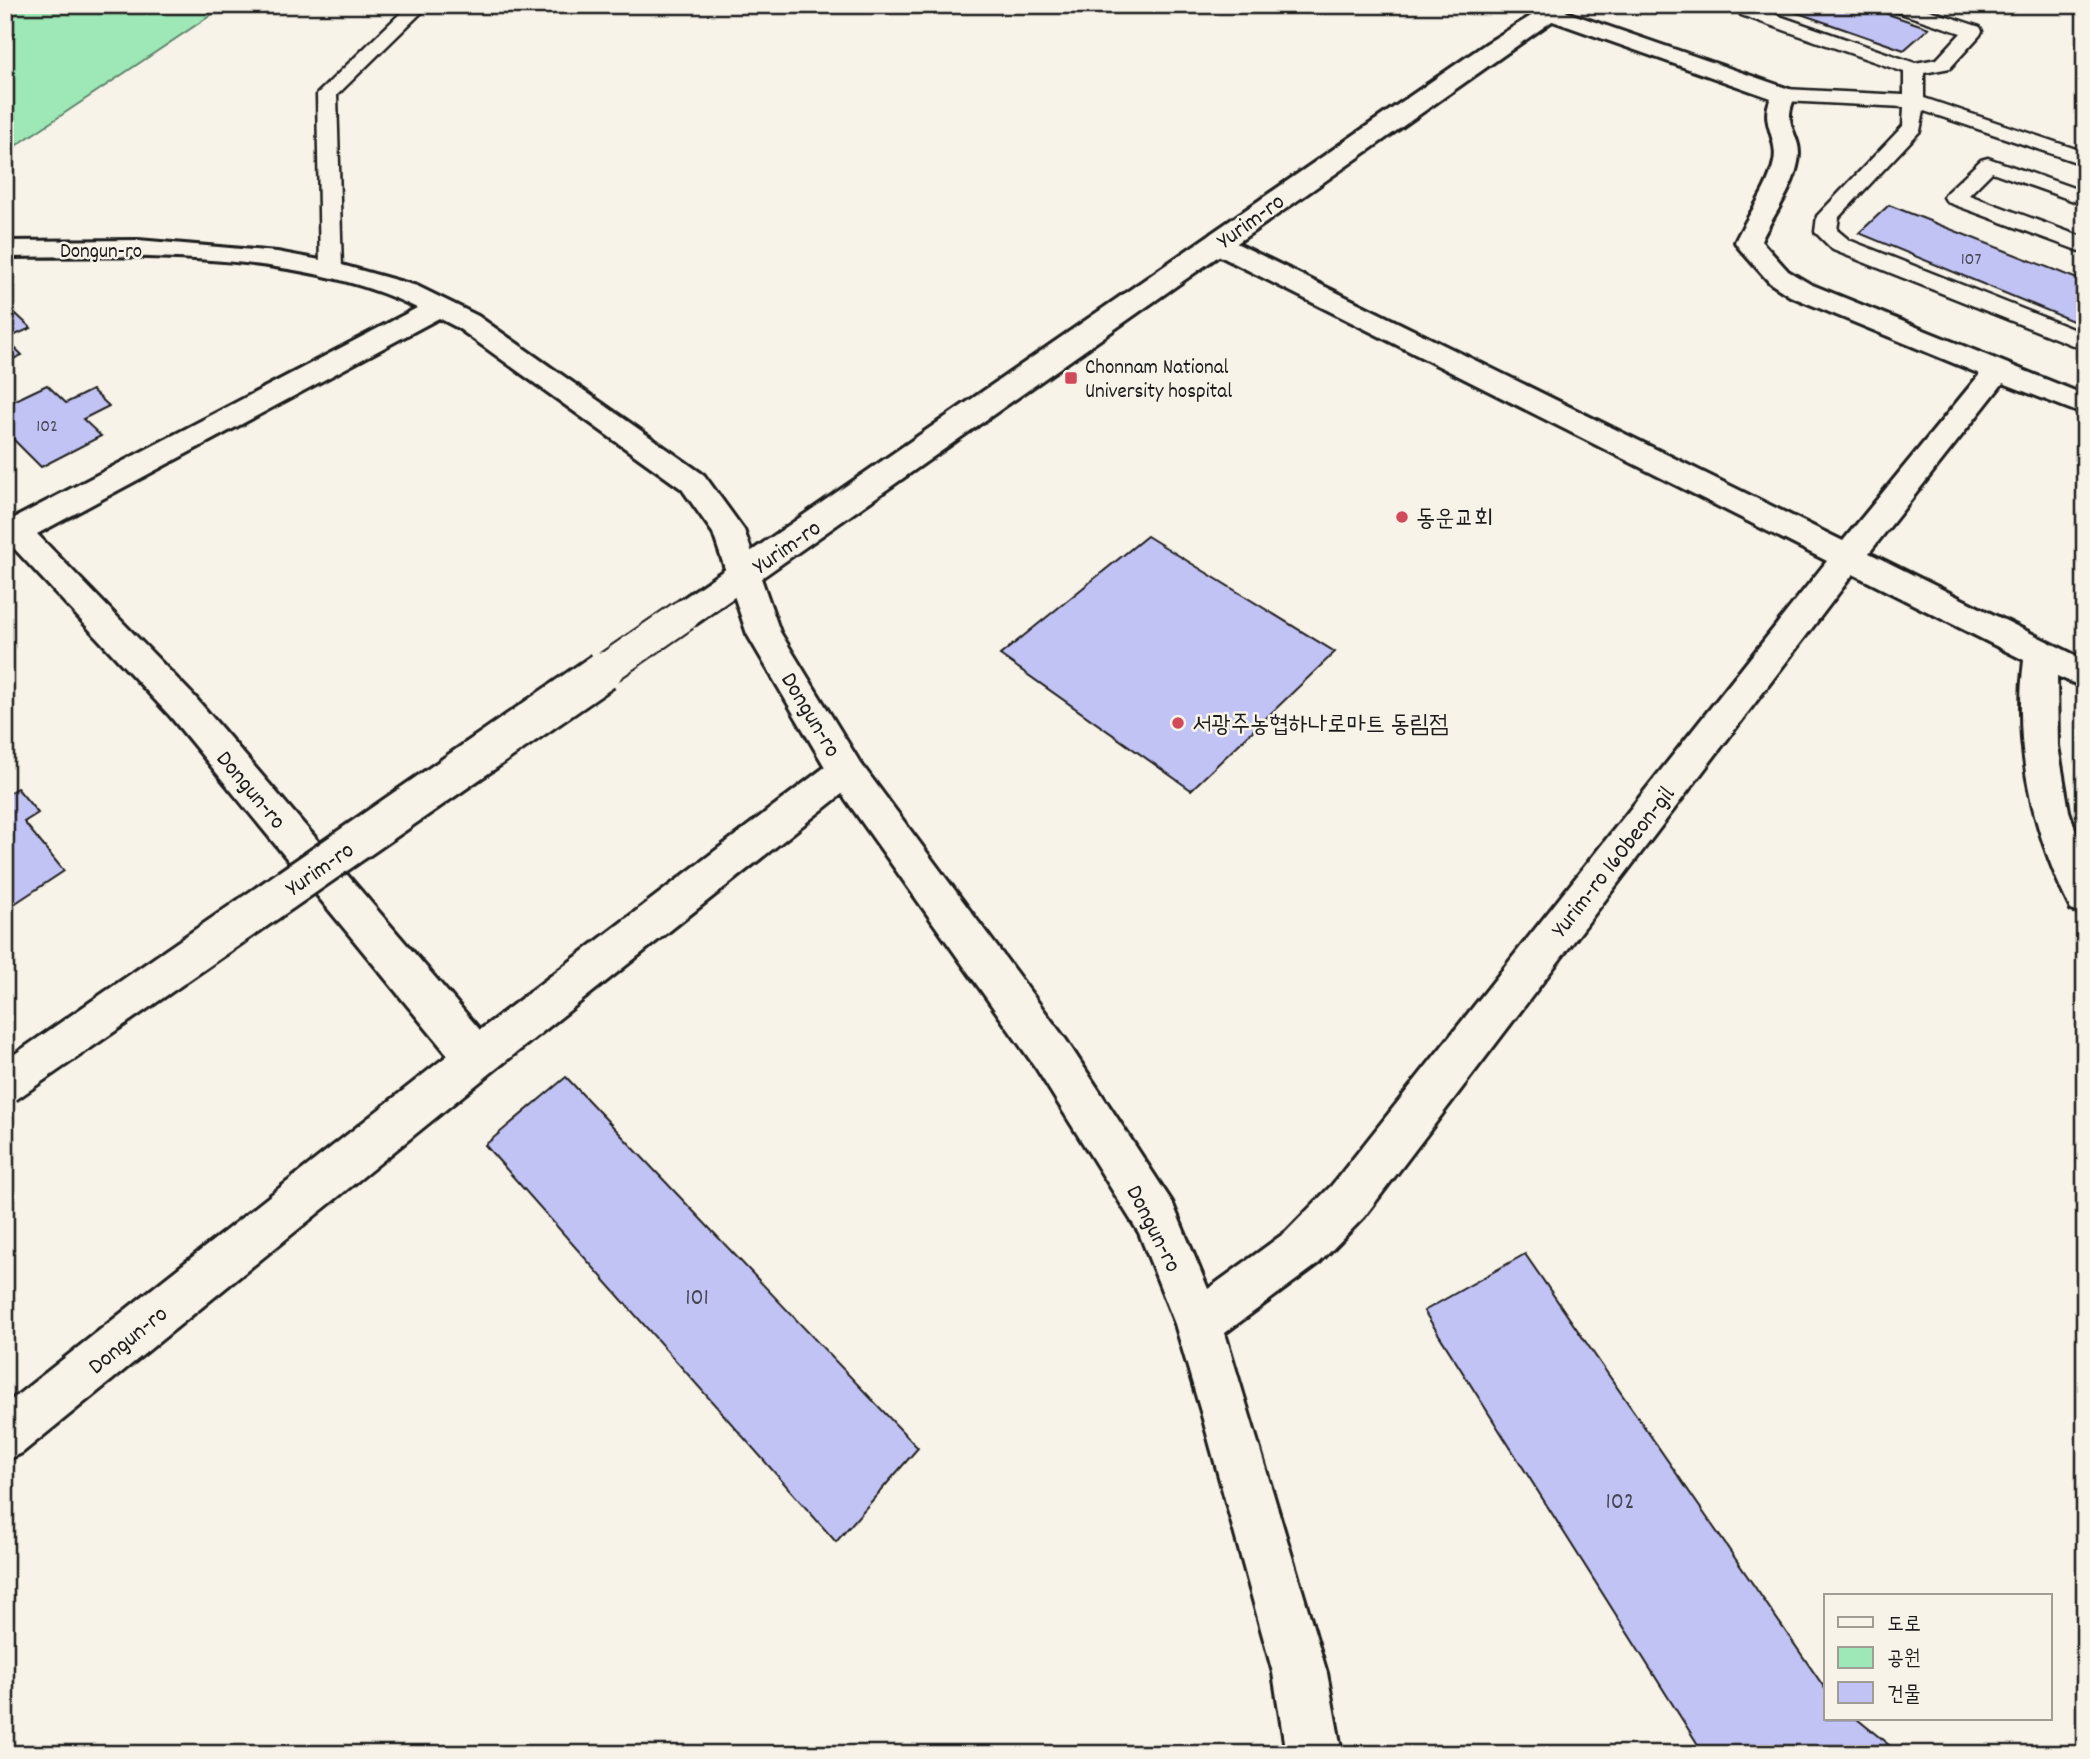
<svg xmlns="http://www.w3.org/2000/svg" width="2090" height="1759" font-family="Dekko,'Poor Story',sans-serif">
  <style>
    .green { fill: #9ee8b7; stroke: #5d826a; stroke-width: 2 }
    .building { fill: #c2c3f5; stroke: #1c1c1c; stroke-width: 2 }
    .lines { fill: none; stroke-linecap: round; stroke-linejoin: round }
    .service-casing { stroke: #1c1c1c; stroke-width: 5 }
    .minor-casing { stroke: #1c1c1c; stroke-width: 6 }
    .secondary-casing { stroke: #1c1c1c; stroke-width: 6 }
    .service { fill: #f7f3e8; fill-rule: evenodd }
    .minor { fill: #f7f3e8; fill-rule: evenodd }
    .secondary { fill: #f7f3e8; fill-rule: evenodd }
    .tertiary-bridge-far1-casing { stroke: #1c1c1c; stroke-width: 35; stroke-linecap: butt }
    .tertiary-bridge-casing { stroke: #1c1c1c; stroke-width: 44; stroke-linecap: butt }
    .tertiary-bridge-far1 { stroke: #f7f3e8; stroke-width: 31 }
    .tertiary-bridge { stroke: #f7f3e8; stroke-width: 38 }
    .poi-dot { fill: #d1495b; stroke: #f7f3e8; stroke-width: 2.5 }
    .labels { text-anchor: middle; stroke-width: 5; stroke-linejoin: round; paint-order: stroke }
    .far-number-label { font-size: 18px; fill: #464652 }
    .far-street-label { font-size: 21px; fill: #1c1c1c; stroke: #f7f3e8 }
    .far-poi-label { font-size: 21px; fill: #1c1c1c; stroke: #f7f3e8; text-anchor: start }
    .street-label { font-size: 24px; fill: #1c1c1c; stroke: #f7f3e8 }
    .poi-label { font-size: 24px; fill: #1c1c1c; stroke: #f7f3e8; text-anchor: start }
    .near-number-label { font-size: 24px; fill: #464652 }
  </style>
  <rect width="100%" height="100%" fill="#f7f3e8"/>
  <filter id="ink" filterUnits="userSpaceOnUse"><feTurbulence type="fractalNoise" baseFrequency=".0143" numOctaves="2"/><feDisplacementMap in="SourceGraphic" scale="14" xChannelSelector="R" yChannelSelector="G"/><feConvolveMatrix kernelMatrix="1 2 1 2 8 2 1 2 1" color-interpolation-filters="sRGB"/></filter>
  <g filter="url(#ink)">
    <!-- green -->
    <path class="green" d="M5,5h221l-221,148z"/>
    <!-- building -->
    <path class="building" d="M1775,5h86l68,23 -25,22z
      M1889,205l196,77v44l-226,-93z
      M16,314l15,14 -25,11 16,16 -17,8v-45z
      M47,385l19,18 26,-13 17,16 -26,13 18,17 -60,31 -36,-36v-26z
      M1147,536l188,116 -144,138 -191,-135z
      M17,788l21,25 -14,9 40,49 -59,39v-115z
      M566,1077l352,371 -82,94 -351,-397z
      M1525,1254l301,436v29h31l43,35h-196l-280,-443z"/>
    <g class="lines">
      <defs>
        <path id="service" d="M409,5h20l-92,90 5,175 -3,5h-16l-3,-5 -3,-176z
          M1748,5l167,58 22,-4 24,-26 -73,-24 -2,-4h28l66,22 2,4 -2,4 -30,33 -26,5v25l161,54v13l-161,-54 -4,20 -81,86 -2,13 12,10 236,94v16l-252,-100 -18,-18 2,-16 86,-90 1,-19 -120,-6 -10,-6 10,-6 120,6v-23l-163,-57 -2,-4 2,-4z
          M1988,158l97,34v13l-93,-33 -23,23 116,43v15l-138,-51 -3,-5 3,-5 34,-32z"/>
        <path id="minor" d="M1552,7l240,83 4,5c-17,33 8,39 2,67 -5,28 -25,53 -37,79l27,30 22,13 275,111v20l-82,-32 -134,170 216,107v28l-28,-12 1,70 11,65 16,46v58l-14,-5c-39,-79 -58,-162 -47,-250l-171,-86 -489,643 -46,47 -93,69 102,340 15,81h-56l-13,-81 -72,-261 -26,-88 -36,-91 -103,-165 -194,-274 -350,278 -470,381 -17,8v-56l443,-350 -278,-339 -158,-170 -7,2v-25l412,-215c-116,-58 -284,-52 -412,-51v-16l133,-1 139,12 54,10 86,24 61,30 226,159 40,55 36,102 79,129 207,279 106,162 36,87 78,-57 46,-47 495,-624 -619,-311 -4,-6 4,-6h18l617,303 137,-167 -190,-78 -20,-13 -31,-35 -4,-6c12,-26 33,-52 39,-80 5,-24 -15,-39 -3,-64l-227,-80 -3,-5 3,-5zM439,318l19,10 224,161 31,44 34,101 78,133 -345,263 -286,-334 -157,-162z"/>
        <path id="secondary" d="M1549,5h26l-879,619 -12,3 -12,-3 -5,-9 5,-9 815,-563z"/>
      </defs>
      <!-- service casing -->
      <use href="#service" class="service-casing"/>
      <!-- minor casing -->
      <use href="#minor" class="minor-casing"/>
      <!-- secondary casing -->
      <use href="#secondary" class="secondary-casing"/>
      <!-- service -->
      <use href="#service" class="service"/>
      <!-- minor -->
      <use href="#minor" class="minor"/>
      <!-- secondary -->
      <use href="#secondary" class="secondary"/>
      <defs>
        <path id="tertiary-bridge-far1" d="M600,673l84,-58"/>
        <path id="tertiary-bridge" d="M5,1084l598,-413"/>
      </defs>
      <!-- tertiary-bridge-far1 casing -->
      <use href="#tertiary-bridge-far1" class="tertiary-bridge-far1-casing"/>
      <!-- tertiary-bridge casing -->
      <use href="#tertiary-bridge" class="tertiary-bridge-casing"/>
      <!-- tertiary-bridge-far1 -->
      <use href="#tertiary-bridge-far1" class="tertiary-bridge-far1"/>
      <!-- tertiary-bridge -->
      <use href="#tertiary-bridge" class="tertiary-bridge"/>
    </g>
  </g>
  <!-- markers -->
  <g class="poi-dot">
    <rect x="1064" y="371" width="14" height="14" rx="3.5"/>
    <circle cx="1402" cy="517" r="7"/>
    <circle cx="1178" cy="723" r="7"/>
  </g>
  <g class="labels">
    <!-- far-number labels -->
    <g class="far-number-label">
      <text x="1971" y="264">107</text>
      <text x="47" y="431">102</text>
    </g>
    <!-- far-street labels -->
    <g class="far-street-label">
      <text x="101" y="257">Dongun-ro</text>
    </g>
    <!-- far-poi labels -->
    <g class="far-poi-label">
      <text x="1085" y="373">Chonnam National<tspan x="1085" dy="24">University hospital</tspan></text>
    </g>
    <!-- street labels -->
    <g class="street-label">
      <text transform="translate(1250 220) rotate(-36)" y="8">Yurim-ro</text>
      <text transform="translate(786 546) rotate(-35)" y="8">Yurim-ro</text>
      <text transform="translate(812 714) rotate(59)" y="8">Dongun-ro</text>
      <text transform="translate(252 789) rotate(50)" y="8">Dongun-ro</text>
      <text transform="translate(1612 861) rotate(-52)" y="8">Yurim-ro 160beon-gil</text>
      <text transform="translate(319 868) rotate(-35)" y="8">Yurim-ro</text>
      <text transform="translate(1155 1228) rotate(63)" y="8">Dongun-ro</text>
      <text transform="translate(127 1339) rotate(-39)" y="8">Dongun-ro</text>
    </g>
    <!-- poi labels -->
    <g class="poi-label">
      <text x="1416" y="525">동운교회</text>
      <text x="1192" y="731">서광주농협하나로마트 동림점</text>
    </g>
    <!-- near-number labels -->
    <g class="near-number-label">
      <text x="697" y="1304">101</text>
      <text x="1620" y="1508">102</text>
    </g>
  </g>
  <!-- margin -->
  <rect width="2090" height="1759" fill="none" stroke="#f7f3e8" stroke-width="28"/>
  <rect x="14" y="14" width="2062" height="1731" fill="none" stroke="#1c1c1c" stroke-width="2.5" filter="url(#ink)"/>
  <!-- legend -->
  <rect x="1824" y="1594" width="228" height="126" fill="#f7f3e8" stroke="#9f9d96" stroke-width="2"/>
  <rect x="1838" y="1617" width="35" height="10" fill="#f7f3e8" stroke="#9f9d96" stroke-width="2"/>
  <text x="1887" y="1630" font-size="21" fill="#1c1c1c">도로</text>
  <rect x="1838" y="1647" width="35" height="21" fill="#9ee8b7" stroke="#9f9d96" stroke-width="2"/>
  <text x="1887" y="1664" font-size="21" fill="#1c1c1c">공원</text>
  <rect x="1838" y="1682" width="35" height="21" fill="#c2c3f5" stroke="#9f9d96" stroke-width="2"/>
  <text x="1887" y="1700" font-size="21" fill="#1c1c1c">건물</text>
</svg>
